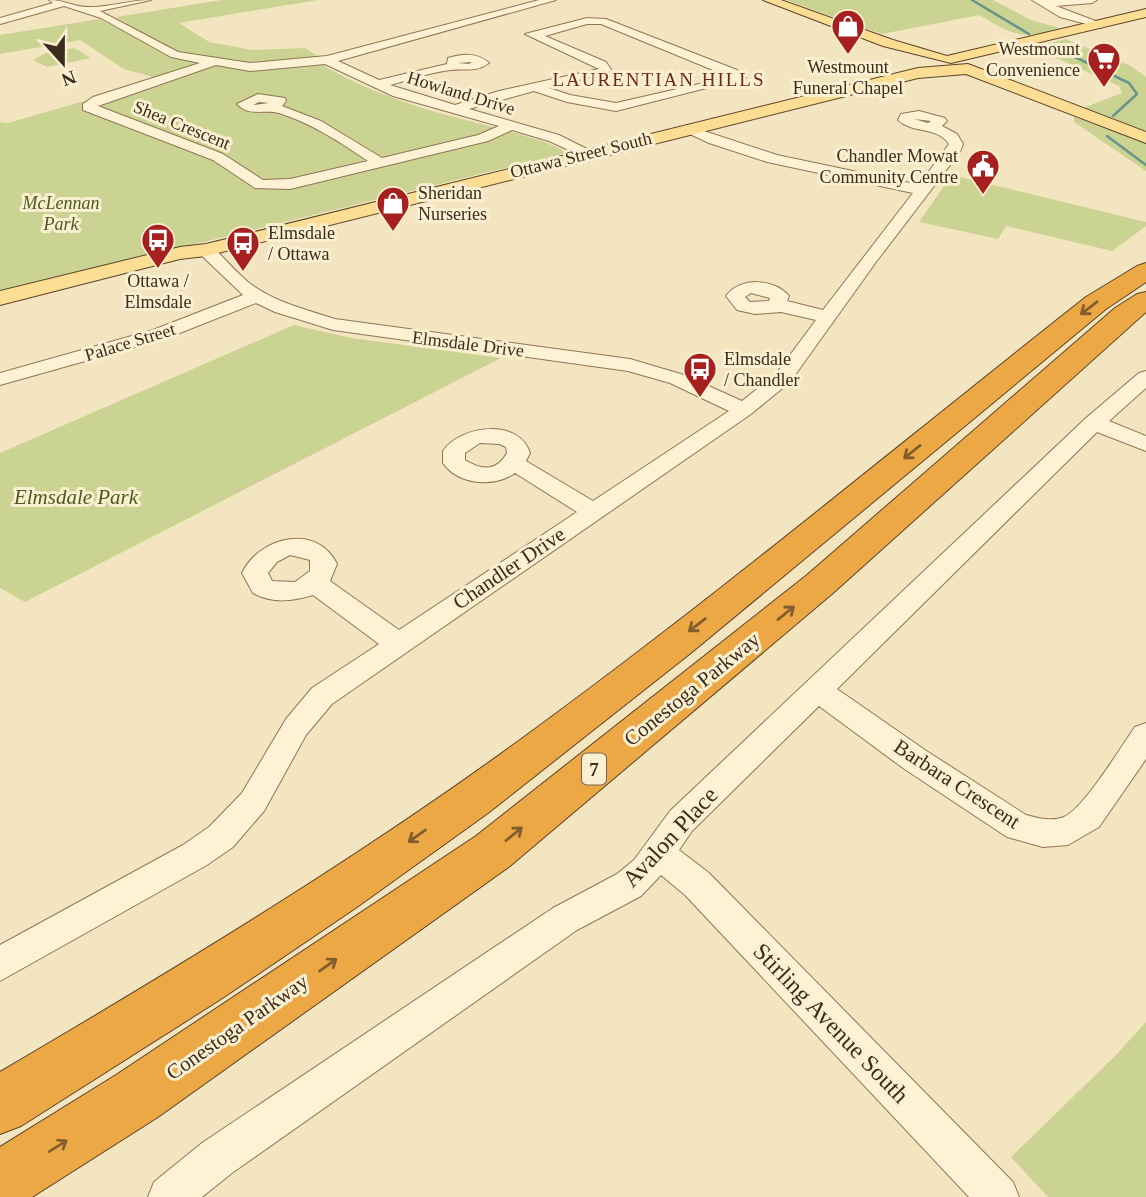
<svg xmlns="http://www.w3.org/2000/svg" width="1146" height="1197" font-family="'Times New Roman',serif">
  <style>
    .green { fill: #cad392 }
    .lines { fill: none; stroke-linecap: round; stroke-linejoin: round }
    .stream { stroke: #69948a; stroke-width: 2.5 }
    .minor-casing { stroke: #8f7555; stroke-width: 2 }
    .major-casing { stroke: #5c432a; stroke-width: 2 }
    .highway-casing { stroke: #5c432a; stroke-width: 2 }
    .minor { fill: #fdf2d4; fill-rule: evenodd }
    .major { fill: #fbdd93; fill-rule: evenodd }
    .highway { fill: #eda846; fill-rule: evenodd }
    .oneway { stroke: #835e2d }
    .labels { text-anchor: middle; stroke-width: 6; stroke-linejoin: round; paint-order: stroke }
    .far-poi-label { font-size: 18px; fill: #3c2c1c; stroke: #faefd0; text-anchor: start }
    .far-street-label { font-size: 18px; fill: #3c2c1c; stroke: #faefd0 }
    .far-park-label { font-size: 18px; font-style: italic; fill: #4b5b20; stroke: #faefd0 }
    .far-neighbourhood-label { font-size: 19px; letter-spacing: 2px; fill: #6e2a16; stroke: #faefd0 }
    .shield { fill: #faefd0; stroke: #756652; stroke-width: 2 }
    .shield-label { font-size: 19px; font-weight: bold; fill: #3c2c1c }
    .park-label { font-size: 21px; font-style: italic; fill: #4b5b20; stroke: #faefd0 }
    .street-label { font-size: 21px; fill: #3c2c1c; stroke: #faefd0 }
    .near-street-label { font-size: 24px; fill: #3c2c1c; stroke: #faefd0 }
  </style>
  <rect width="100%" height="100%" fill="#f3e5c0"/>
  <!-- green -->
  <path class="green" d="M222,0h96l-139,23 30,19 43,8 53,-2 17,11 2,7c35,20 76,36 115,47 24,7 115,27 127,40l-566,139v-170l8,1 152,-44 -36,-10 -44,-29 -80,14v-19l100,-16 25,13 12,-2 -21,-13z
    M786,0h207l38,20 32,9c-44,10 -46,8 -84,-14l-97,19z
    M1065,39l66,27 15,11v54l-63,-23 39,-15 -3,-7 -85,-38z
    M74,48l17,10 -44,9 -14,-7 13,-7z
    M1074,117l72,26v28l-72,-49z
    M952,175l194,47v4l-34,25 -106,-25 -8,13 -79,-17z
    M294,325l57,13 150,20 -476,244 -25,-14v-135z
    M1146,1022v175h-98l-37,-40 104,-101z"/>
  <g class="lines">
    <!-- stream -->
    <path class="stream" d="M972,0l57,34
      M1050,45l79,38 8,11 -24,22
      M1107,136l39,29"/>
    <defs>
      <path id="minor" d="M49,0c15,0 26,7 39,7 18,1 42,-7 63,-7l-51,11 78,41 72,11 77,-7 212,-56h17l-218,61 41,19 68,-16 1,-6c14,-4 29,-6 41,5 -13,10 -23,5 -38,7 -20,2 -41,10 -61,15l65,20 44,-14 100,-22 -74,-35 62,-16 19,1 131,51 9,8 -130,33 -49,-9 -33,-11 -65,18 90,26 32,16v6l-5,1 -37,-17 -37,-11 -24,11 -198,48 -35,-1 -42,-28 -130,-50v-6l10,-7 107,-34 -29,-6 -70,-39 -37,-12 -64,18v-6l53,-15zM587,24h14l129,53 -114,26 -46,-8 -21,-7 63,-17 -6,-9 -61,-26zM472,62l-3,2 -11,-1zM325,64l68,32 106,30 -21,9 -96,23 -61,-37 -39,-15 4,-5 -1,-3 -27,-4 -21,10c12,13 27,5 42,9 32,10 61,29 89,48l-78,18 -27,1 -40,-26 -125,-48 118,-41 34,6zM259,102l10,1 -16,2z
        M1032,0h65l-5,3 -36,3 50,19 -5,3 -41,-11z
        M919,111l26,7 2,3 -5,5 15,8 6,10 -3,8 -84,110 -86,120 -39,32 -419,290 -26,31 -42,76 -31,36 -26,18 -207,116v-36l183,-100 26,-18 33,-34 44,-74 26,-31 67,-44 -66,-49c-20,6 -40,9 -60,-2l-11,-20c18,-37 75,-50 95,-9l-7,17 69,49 178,-118 -62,-39c-21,15 -57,12 -72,-10v-12c18,-26 76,-33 87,2l-4,8 67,40 136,-90 -59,-28 -42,-12 -295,-41 -58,-18 -19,-9 -89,35 -167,47v-12l153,-43 90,-35 -43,-41 -2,-4 8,-5 6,1c12,12 23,25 36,36 25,20 57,27 87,37l295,40 54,16 58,26 34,-27 40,-54 -35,-8 -26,2 -18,-4 -11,-14c14,-19 48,-18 63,0l-2,5 36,9 90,-117 -146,-31 -58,-19 -30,-14 7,-4 91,30 142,30 30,-41c-12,-18 -36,-10 -51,-24l3,-6zM914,119l17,2 -3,2zM751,293l19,5 -1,3 -19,1 -5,-5zM480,443l19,1 7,3 1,6c-10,19 -26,17 -42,7v-7zM290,555l20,5v11l-15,11 -23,-1 -4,-8 9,-11z
        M1146,371v17l-37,33 37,15v15l-49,-19 -260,257 88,61 101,65c12,3 26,7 38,2 21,-10 56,-69 71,-90l11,-4v36l-47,68 -31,18 -25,2 -36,-10 -104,-69 -84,-62 -127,125 -13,19 30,23 304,309 6,15h-50l-284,-302 -24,-20 -20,21 -64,34 -345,243 -30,24h-54l6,-15 48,-39 351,-235 64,-34 17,-14 36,-49 416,-393 53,-45z"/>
      <path id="major" d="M763,0h18l112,40 54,16 199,-47v8l-195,46 -68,-17z
        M968,64l178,68v11l-180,-69 -48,4 -712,178 -26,3 -180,46v-14l180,-44 26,-3 712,-176z"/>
      <path id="highway" d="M1146,263v19l-40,27 -414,343 -204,161 -131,94 -133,90 -203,129 -21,8v-62c177,-104 354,-211 520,-332 194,-141 378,-295 566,-443l51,-31z
        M1146,292v20l-313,281 -323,273 -352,251 -126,80h-32v-50l116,-72 360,-239 331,-261 308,-267 22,-14z"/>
    </defs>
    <!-- minor casing -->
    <use href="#minor" class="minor-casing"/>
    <!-- major casing -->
    <use href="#major" class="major-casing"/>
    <!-- highway casing -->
    <use href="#highway" class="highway-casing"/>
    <!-- minor -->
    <use href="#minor" class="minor"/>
    <!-- major -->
    <use href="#major" class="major"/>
    <!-- highway -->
    <use href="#highway" class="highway"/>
  </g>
  <!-- one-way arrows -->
  <defs><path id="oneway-shaft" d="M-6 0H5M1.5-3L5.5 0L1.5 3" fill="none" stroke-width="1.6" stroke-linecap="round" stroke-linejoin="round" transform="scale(1.75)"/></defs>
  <g class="oneway">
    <use href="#oneway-shaft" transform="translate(1089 308) rotate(142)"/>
    <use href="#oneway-shaft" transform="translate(912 452) rotate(141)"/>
    <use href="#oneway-shaft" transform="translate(786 613) rotate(-39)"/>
    <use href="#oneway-shaft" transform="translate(697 625) rotate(142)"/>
    <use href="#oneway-shaft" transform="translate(514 834) rotate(-39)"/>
    <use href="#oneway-shaft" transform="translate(417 836) rotate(145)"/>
    <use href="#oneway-shaft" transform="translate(328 965) rotate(-35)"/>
    <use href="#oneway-shaft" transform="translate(58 1146) rotate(-32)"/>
  </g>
  <!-- icons -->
  <defs>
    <symbol id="shop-pin" viewBox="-11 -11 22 30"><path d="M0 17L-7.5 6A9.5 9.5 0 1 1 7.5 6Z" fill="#a5201e" stroke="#faefd0"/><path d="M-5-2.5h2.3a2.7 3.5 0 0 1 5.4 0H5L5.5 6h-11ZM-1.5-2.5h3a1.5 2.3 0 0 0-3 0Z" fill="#fff"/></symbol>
    <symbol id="supermarket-pin" viewBox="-11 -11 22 30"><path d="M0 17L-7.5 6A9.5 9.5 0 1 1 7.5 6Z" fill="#a5201e" stroke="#faefd0"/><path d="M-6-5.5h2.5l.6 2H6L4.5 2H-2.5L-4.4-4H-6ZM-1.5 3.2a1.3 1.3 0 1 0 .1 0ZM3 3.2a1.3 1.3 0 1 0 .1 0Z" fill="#fff"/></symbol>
    <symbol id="civic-pin" viewBox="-11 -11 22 30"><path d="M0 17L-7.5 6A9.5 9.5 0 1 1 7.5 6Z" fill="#a5201e" stroke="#faefd0"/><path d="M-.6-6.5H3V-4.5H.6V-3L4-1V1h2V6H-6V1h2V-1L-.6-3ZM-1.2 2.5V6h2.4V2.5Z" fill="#fff"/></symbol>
    <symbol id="bus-pin" viewBox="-11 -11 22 30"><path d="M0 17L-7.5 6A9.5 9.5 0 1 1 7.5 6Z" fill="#a5201e" stroke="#faefd0"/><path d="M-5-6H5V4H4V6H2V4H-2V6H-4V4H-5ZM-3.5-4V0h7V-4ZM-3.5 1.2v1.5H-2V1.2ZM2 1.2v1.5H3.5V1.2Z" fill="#fff"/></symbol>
  </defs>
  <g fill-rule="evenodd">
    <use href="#shop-pin" x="829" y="7" width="38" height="52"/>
    <use href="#supermarket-pin" x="1085" y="40" width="38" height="52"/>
    <use href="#civic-pin" x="964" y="147" width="38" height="52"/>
    <use href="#shop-pin" x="374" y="184" width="38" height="52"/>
    <use href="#bus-pin" x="139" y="221" width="38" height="52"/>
    <use href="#bus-pin" x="224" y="224" width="38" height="52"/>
    <use href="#bus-pin" x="681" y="350" width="38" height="52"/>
  </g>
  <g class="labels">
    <!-- far-poi labels -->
    <g class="far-poi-label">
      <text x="1080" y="55" text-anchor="end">Westmount<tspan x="1080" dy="21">Convenience</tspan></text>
      <text x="848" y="73" text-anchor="middle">Westmount<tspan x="848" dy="21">Funeral Chapel</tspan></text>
      <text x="958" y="162" text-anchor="end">Chandler Mowat<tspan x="958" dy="21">Community Centre</tspan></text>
      <text x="418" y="199">Sheridan<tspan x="418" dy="21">Nurseries</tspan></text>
      <text x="268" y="239">Elmsdale<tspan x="268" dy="21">/ Ottawa</tspan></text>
      <text x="158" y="287" text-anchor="middle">Ottawa /<tspan x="158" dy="21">Elmsdale</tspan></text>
      <text x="724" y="365">Elmsdale<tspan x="724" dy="21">/ Chandler</tspan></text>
    </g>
    <!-- far-street labels -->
    <g class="far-street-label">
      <text transform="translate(461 93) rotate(17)" y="6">Howland Drive</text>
      <text transform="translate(182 125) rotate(22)" y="6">Shea Crescent</text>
      <text transform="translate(581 155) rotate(-14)" y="6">Ottawa Street South</text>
      <text transform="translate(130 342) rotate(-17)" y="6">Palace Street</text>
      <text transform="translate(468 344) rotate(7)" y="6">Elmsdale Drive</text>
    </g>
    <!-- far-park labels -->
    <g class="far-park-label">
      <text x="61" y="209">McLennan<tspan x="61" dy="21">Park</tspan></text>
    </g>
    <!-- far-neighbourhood labels -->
    <g class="far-neighbourhood-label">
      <text x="659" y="86">LAURENTIAN HILLS</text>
    </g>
    <!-- shield labels -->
    <rect class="shield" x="582" y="753.5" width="24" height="31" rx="5"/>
    <g class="shield-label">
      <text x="594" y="776">7</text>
    </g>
    <!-- park labels -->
    <g class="park-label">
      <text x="76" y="504">Elmsdale Park</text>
    </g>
    <!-- street labels -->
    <g class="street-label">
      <text transform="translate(509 568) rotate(-34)" y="7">Chandler Drive</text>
      <text transform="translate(692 689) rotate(-39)" y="7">Conestoga Parkway</text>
      <text transform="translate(957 784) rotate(33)" y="7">Barbara Crescent</text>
      <text transform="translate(237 1027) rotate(-35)" y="7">Conestoga Parkway</text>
    </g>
    <!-- near-street labels -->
    <g class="near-street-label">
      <text transform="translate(670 837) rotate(-47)" y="8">Avalon Place</text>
      <text transform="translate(831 1023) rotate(46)" y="8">Stirling Avenue South</text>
    </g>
  </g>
  <!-- north arrow -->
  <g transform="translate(63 63) rotate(159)" stroke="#faefd0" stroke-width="5" paint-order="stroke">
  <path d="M0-5L12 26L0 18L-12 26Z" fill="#3c2c1c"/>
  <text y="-10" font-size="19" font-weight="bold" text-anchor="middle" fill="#3c2c1c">N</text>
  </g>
</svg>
